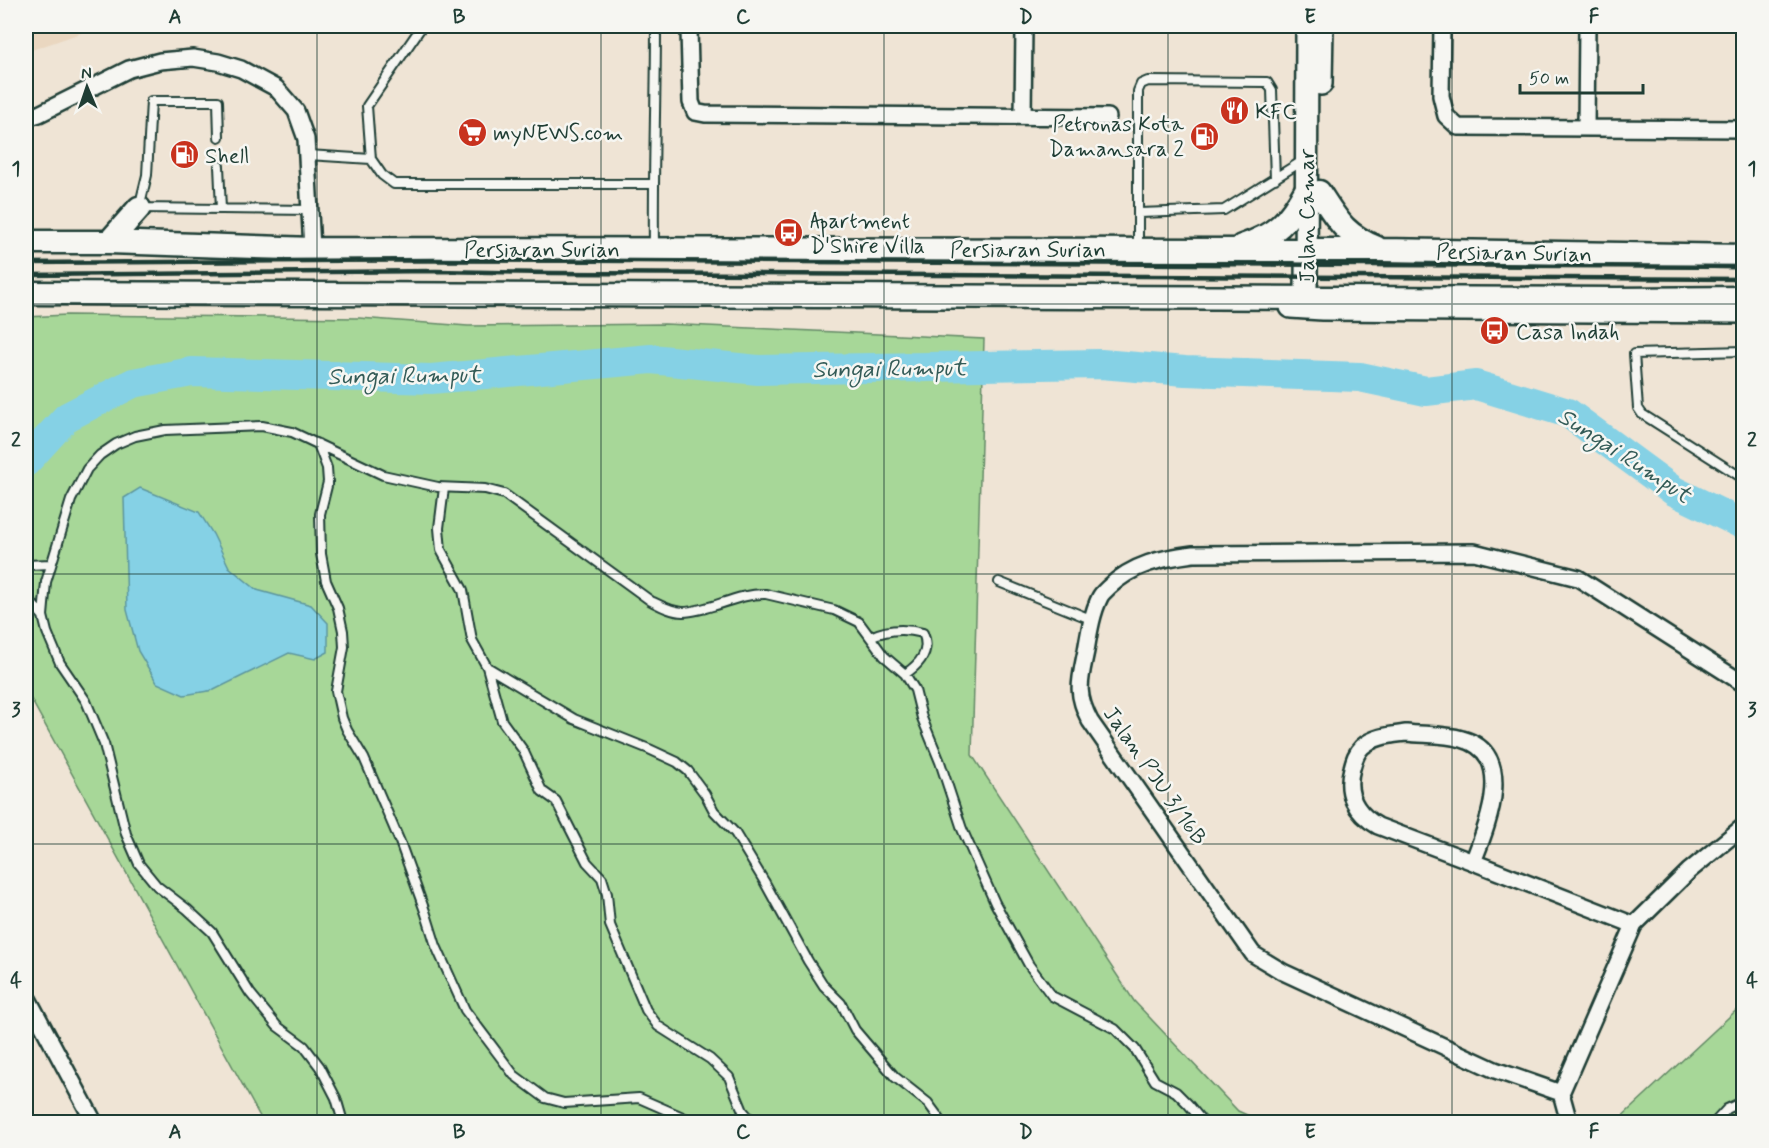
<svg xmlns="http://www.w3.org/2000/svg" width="1769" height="1148" font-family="Mynerve,sans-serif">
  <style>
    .built { fill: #ead7c0 }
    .green { fill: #a7d798; stroke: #638a66; stroke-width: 1.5 }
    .water { fill: #85d1e5; stroke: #5c969e; stroke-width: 1.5 }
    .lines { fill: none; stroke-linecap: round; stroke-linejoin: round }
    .river { stroke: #85d1e5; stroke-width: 30 }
    .lane-casing { stroke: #1f3d34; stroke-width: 12 }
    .street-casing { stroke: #1f3d34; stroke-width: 20 }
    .secondary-casing { stroke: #1f3d34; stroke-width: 26 }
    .primary-casing { stroke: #1f3d34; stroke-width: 27 }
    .lane { stroke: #f6f6f2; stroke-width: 8 }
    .street { stroke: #f6f6f2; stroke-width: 15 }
    .secondary { stroke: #f6f6f2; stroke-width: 21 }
    .primary { stroke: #f6f6f2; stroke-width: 22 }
    .rail { stroke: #1f3d34; stroke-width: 4.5 }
    .grid { fill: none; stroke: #1f3d34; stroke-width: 1.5; stroke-opacity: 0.55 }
    .labels { text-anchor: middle; stroke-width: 5; stroke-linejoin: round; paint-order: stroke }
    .poi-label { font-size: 22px; fill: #1f3d34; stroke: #f6f6f2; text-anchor: start }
    .street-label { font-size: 22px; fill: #1f3d34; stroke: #f6f6f2 }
    .water-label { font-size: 24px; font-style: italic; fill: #335b57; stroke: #f6f6f2 }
    .neatline { fill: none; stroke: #1f3d34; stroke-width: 2 }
    .grid-label { font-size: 20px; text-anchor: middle; font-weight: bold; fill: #1f3d34 }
  </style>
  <rect width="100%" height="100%" fill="#efe4d5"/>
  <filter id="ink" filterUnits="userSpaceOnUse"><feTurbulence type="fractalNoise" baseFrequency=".0167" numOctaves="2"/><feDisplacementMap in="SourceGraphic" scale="12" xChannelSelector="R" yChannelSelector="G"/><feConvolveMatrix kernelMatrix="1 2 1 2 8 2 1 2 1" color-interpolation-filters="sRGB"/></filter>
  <g filter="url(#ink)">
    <!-- built -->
    <path class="built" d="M26,26h75l-75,26z"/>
    <!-- green -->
    <path class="green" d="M67,315l292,3 109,8 197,-2 319,15 -12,416 162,246 104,110 25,11h-1000l-237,-432v-373z
      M1743,1004v118h-127z"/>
    <!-- water -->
    <path class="water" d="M140,488l59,24 14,22 16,33 28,23 54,15 17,18v29l-13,7 -26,-6 -75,37 -30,5 -27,-12 -19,-32 -11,-41 -3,-112z"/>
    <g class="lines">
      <!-- river -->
      <path class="river" d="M26,462l41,-45 66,-34 59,-11 239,7 220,-20 107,11 343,-6 84,7 175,6 66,14 50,-6 92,28 106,78 70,34"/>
      <defs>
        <path id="lane" d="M422,26l-55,80 4,53 11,16 12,9h259
          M219,137l-1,-36h-67l-4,74 -8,33 172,2
          M308,155l63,4
          M219,166l2,43
          M1139,213l85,-3 80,-50
          M654,247c-1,-73 2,-147 2,-221
          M1138,247v-156l3,-7 7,-3 119,1 5,8 3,89
          M1744,351l-110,3 4,54 4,6 102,65
          M318,444l9,24 1,14 -8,32 1,40 5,27 12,27 5,23 1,16 -8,44 6,27 5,12 17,28 36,84 26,72 10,32 29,64 49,65 31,23 19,5 75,-5 55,24
          M444,488l-5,40 2,22 22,40 9,50 15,27 87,52 75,30 28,13 11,9 17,23 9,17 21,22 29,48 44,80 16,25 17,17 14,27 40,47 33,26 14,19
          M26,565l25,-1
          M999,582l94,38
          M26,597l17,19
          M870,637c17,-8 35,-9 53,-4 8,18 -3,31 -18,41
          M487,667l15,54 21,29 19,41 14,10 31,61 15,16 5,16 3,31 36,85 12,16 52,33 19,18 14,34 10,11
          M343,1122l-7,-24 -16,-31 -16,-21 -27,-20 -27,-33 -38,-61 -25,-23 -30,-23 -18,-22 -13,-30 -22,-90 -18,-43 -26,-38 -13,-31 -4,-16 3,-34 25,-82 16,-31 13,-14 16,-11 19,-8 30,-6 97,-4 30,6 91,43 55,12 47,2 19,5 147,107c10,5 21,11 32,11 28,-1 54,-19 83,-18l68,16 25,12 25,34 21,18 10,16 7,28 18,44 22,67 33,74 34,62 23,31 63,33 20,20 20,32 21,11 12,12 15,18
          M1715,1122l12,-13 17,-8"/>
        <path id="street" d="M691,26l-2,4 2,72 4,10 10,2 403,3
          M1442,26l-1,70 5,20 12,11 286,2
          M1023,116l1,-90
          M26,118l13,-4 90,-45 31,-8 33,-3 25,4 23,7 35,19 20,23 10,28 6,110
          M1586,128l1,-102
          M1406,733c18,2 39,1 56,6 56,15 24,89 11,123l-95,-36c-23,-13 -33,-33 -26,-58 2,-8 4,-15 10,-21 12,-11 29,-12 44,-14z
          M1473,862l161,63
          M26,995l68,127
          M1561,1093l-66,-23 -212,-98 -30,-18 -163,-233c-15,-29 -10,-40 -4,-70 3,-18 6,-38 14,-54 2,-4 6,-7 9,-10 24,-23 53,-29 84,-33l281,-2 104,26 166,106
          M1561,1093l73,-168 55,-54 55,-45
          M1561,1093l8,29"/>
        <path id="secondary" d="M1321,84l1,-58
          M1306,298l1,-272
          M1291,307l31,2 422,3"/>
        <path id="primary" d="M1319,192c19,29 25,42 58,56
          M26,242h83l203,7 1070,1 362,6
          M109,242l30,-34
          M1242,246c34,-11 47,-25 64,-56
          M26,293l1591,6 127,-1"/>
      </defs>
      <!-- lane casing -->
      <use href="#lane" class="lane-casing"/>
      <!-- street casing -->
      <use href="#street" class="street-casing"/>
      <!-- secondary casing -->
      <use href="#secondary" class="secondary-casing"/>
      <!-- primary casing -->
      <use href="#primary" class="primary-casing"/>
      <!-- lane -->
      <use href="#lane" class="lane"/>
      <!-- street -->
      <use href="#street" class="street"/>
      <!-- secondary -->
      <use href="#secondary" class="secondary"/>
      <!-- primary -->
      <use href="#primary" class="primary"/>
      <!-- rail -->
      <path class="rail" d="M26,263l408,-3 1310,7
        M26,275l410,-4 114,2 1194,6"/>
    </g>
  </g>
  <!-- grid -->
  <path class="grid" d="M317,26v1096M601,26v1096M884,26v1096M1168,26v1096M1452,26v1096M26,304h1718M26,574h1718M26,844h1718"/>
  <!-- icons -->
  <defs>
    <symbol id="restaurant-disc" viewBox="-11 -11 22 22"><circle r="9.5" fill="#c8321e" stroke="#f6f6f2"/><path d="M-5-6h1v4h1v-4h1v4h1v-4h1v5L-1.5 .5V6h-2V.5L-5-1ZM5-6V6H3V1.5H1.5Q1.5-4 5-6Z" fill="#fff"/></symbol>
    <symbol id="supermarket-disc" viewBox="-11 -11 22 22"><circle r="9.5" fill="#c8321e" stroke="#f6f6f2"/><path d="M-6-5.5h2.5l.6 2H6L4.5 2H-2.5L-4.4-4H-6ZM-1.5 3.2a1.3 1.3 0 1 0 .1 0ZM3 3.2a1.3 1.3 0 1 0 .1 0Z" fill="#fff"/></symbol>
    <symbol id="fuel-disc" viewBox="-11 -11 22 22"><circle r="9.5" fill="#c8321e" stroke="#f6f6f2"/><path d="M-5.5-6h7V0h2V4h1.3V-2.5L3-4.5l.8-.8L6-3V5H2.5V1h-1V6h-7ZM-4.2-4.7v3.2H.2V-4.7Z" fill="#fff"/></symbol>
    <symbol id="bus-disc" viewBox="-11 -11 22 22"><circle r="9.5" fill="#c8321e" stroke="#f6f6f2"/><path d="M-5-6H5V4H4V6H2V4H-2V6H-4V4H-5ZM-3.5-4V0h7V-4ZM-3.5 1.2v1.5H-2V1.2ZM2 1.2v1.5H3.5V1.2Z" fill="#fff"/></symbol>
  </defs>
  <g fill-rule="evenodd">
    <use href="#restaurant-disc" x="1218" y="94" width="33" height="33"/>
    <use href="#supermarket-disc" x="456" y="116" width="33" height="33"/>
    <use href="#fuel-disc" x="1188" y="120" width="33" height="33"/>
    <use href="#fuel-disc" x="168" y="138" width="33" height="33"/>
    <use href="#bus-disc" x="772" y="216" width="33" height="33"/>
    <use href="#bus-disc" x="1478" y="314" width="33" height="33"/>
  </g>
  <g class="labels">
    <!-- poi labels -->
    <g class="poi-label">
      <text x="1255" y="119">KFC</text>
      <text x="1184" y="131" text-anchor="end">Petronas Kota<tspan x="1184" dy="25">Damansara 2</tspan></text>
      <text x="493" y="140">myNEWS.com</text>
      <text x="205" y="163">Shell</text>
      <text x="810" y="228">Apartment<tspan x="810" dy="25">D'Shire Villa</tspan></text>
      <text x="1516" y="339">Casa Indah</text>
    </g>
    <!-- street labels -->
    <g class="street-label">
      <text transform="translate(1306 216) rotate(-90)" y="8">Jalan Camar</text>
      <text x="542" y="257">Persiaran Surian</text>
      <text x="1028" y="257">Persiaran Surian</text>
      <text transform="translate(1514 252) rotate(1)" y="8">Persiaran Surian</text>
      <text transform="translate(1156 775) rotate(55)" y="8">Jalan PJU 3/16B</text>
    </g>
    <!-- water labels -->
    <g class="water-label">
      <text transform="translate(889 368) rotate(-1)" y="8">Sungai Rumput</text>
      <text transform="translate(404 375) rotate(-1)" y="8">Sungai Rumput</text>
      <text transform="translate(1625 455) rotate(33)" y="8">Sungai Rumput</text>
    </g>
  </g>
  <!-- margin -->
  <rect width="1769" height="1148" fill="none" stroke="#f6f6f2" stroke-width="66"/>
  <!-- north arrow -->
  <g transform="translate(87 87) rotate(358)" stroke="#f6f6f2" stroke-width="4.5" paint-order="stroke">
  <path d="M0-4.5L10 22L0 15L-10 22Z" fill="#1f3d34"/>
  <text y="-9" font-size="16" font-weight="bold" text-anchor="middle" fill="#1f3d34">N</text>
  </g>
  <!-- scale -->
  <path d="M1520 84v9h123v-9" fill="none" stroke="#1f3d34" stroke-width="3"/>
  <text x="1529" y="84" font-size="18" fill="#1f3d34" stroke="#f6f6f2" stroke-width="4.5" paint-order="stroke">50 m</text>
  <rect x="33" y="33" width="1703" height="1082" class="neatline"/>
  <g class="grid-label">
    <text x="175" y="23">A</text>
    <text x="459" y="23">B</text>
    <text x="743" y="23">C</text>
    <text x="1026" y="23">D</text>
    <text x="1310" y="23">E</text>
    <text x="1594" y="23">F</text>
    <text x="16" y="175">1</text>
    <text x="1752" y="175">1</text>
    <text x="16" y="446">2</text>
    <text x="1752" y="446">2</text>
    <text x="16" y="716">3</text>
    <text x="1752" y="716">3</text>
    <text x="16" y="987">4</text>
    <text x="1752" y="987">4</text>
    <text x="175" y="1138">A</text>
    <text x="459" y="1138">B</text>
    <text x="743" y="1138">C</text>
    <text x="1026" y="1138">D</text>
    <text x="1310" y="1138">E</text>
    <text x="1594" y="1138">F</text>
  </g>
</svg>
